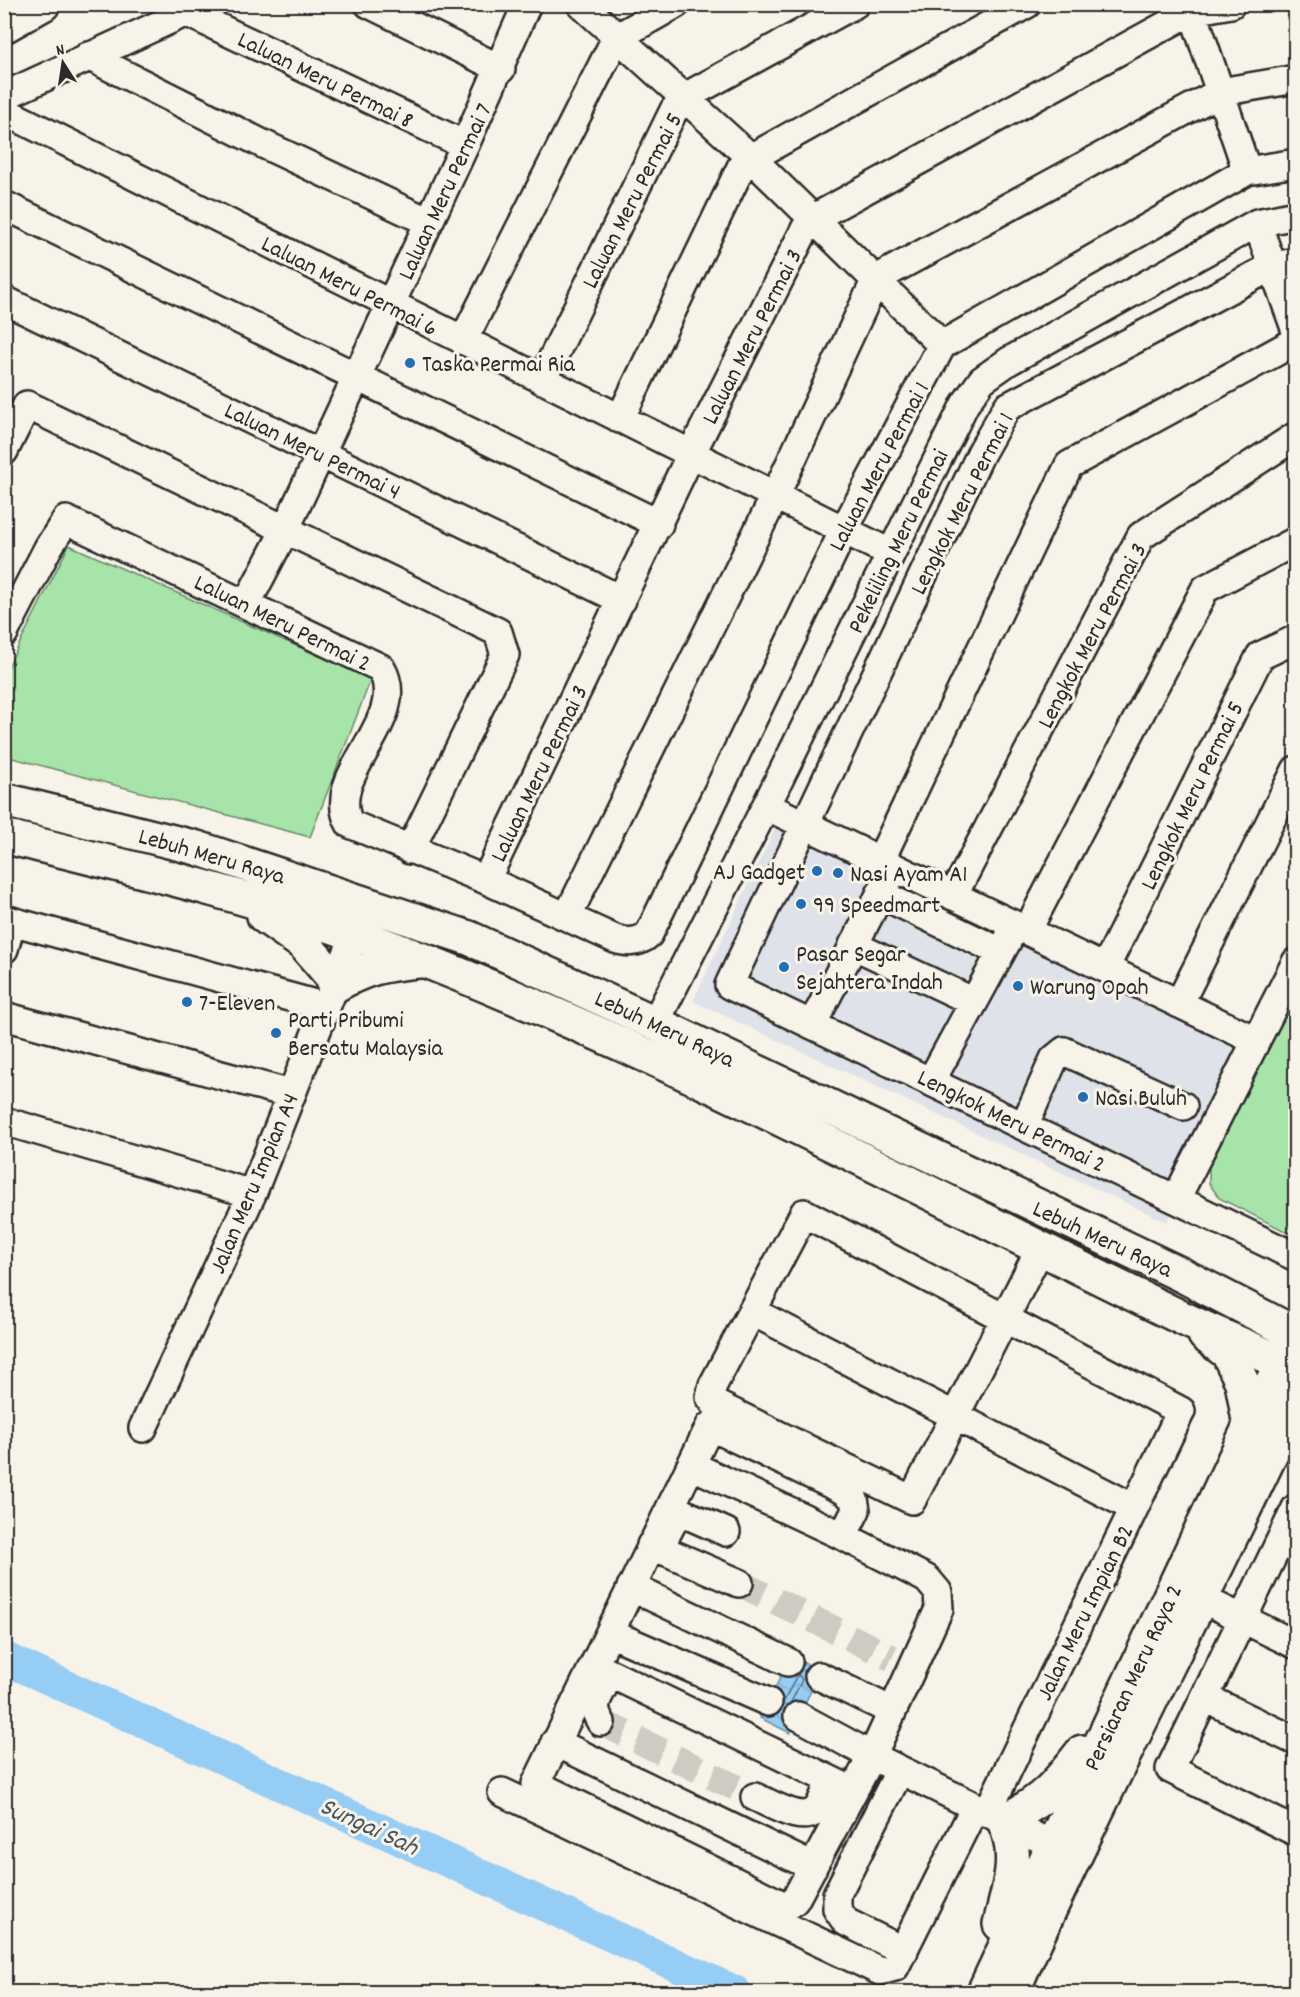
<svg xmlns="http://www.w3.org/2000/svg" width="1300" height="1997" font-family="Dekko,sans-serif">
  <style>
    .built { fill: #e0e2e9 }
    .park { fill: #a7e4aa; stroke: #69886a; stroke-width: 1.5 }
    .water { fill: url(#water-waves); stroke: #6b8ca4; stroke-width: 1.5 }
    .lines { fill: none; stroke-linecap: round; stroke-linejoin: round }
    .shore { stroke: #566c7c; stroke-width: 1.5 }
    .river { stroke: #96cdf5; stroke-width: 33 }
    .minor-tunnel { stroke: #cecbc2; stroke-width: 27; stroke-dasharray: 27 14; stroke-linecap: butt }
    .minor-casing { stroke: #2b2b2b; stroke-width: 32 }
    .major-casing { stroke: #2b2b2b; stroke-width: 38 }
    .minor { stroke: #f7f3e8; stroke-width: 27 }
    .major { stroke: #f7f3e8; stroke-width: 33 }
    .poi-dot { fill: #1f6fb2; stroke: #f7f3e8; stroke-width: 2 }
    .labels { text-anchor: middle; stroke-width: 6; stroke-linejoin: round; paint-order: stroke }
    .street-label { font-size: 24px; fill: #2b2b2b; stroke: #f7f3e8 }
    .poi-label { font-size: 24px; fill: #2b2b2b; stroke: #f7f3e8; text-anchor: start }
    .water-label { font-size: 26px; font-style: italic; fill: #46545e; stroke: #f7f3e8 }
  </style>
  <defs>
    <pattern id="water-waves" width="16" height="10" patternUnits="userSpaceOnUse" patternTransform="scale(1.5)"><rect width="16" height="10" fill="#96cdf5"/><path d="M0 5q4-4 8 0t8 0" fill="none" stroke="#81b0d2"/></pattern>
  </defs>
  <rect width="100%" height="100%" fill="#f7f3e8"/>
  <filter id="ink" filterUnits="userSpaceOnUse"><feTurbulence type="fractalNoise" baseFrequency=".0167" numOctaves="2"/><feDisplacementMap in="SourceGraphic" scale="12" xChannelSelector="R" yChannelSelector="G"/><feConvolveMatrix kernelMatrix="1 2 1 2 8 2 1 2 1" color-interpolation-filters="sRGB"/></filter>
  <g filter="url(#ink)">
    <!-- built -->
    <path class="built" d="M781,816l473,221 -87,185 -474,-221z"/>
    <!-- park -->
    <path class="park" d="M69,545l302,134 -61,158 -305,-81 -1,-81z
      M1295,989v247l-76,-38 -10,-15v-18z"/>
    <!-- water -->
    <path class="water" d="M791,1656l30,15 -31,62 -30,-15z"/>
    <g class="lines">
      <!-- shore -->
      <path class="shore" d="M783,1703l13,-26 3,-2 3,5 -12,24"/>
      <!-- river -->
      <path class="river" d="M4,1658l731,334"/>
      <!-- minor-tunnel -->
      <path class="minor-tunnel" d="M739,1583l153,75
        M601,1722l154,75"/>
      <defs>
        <path id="minor" d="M369,4l132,65
          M581,4l170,154 191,187
          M1190,4l57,167
          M186,12l279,133
          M88,56l175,88 166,78
          M4,96l198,-91
          M4,111l886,442
          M4,205l655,319
          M1257,223l39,108
          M1296,262l-23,4 -266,141 -26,46 -252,532 567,272
          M4,300l618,300
          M463,341l153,-303 60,-34
          M542,380l132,-270 11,-13 170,-93
          M620,419l121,-252 10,-9 276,-154
          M4,451l23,-46 471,227 7,23 -95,195
          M247,603l38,-73 180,-385 62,-141
          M4,633l44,-85 18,-28 315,148c31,53 -59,106 -31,156l136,56 129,59c12,4 24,4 34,-5l195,-404 98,-185 305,-174 49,-8
          M766,806l489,234
          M880,861l189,-396 227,-124
          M486,880l205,-426 114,-225 9,-11 378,-207 39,-7
          M880,894l121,58
          M953,896l188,-360 155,-100
          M568,915l207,-419 101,-217 344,-187 76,-13
          M4,919l322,88
          M1027,931l178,-342 91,-48
          M853,945l121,57
          M4,949l8,-28
          M1105,968l155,-312 36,-17
          M1179,1004l117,-234
          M4,1016l287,78
          M655,1023l111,-217 199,-402 17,-24 27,-19 248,-138 39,-8
          M812,1025l82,-157
          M931,1081l85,-156
          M4,1121l248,73
          M1024,1126l30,-67 10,-8 119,55
          M1176,1199l120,-237
          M753,1312l381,196
          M710,1426l135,65 9,8 2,11 -13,26 84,43 11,13 1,17 -67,147 -77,144 -4,4 -8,1 -247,-121z
          M143,1428l109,-234 103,-260
          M691,1465l152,71
          M1296,1508l-126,261 126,63
          M665,1537l11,-21 7,-3 43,19
          M651,1545l88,38
          M631,1587l157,75
          M1184,1590l112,55
          M610,1633l158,69
          M605,1671l248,120
          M819,1676l73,35
          M1206,1698l90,43
          M798,1716l74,40 181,89
          M601,1722c-16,-24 9,-30 4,-51
          M555,1742l258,125
          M900,1770l-63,124v15l9,13 58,29
          M502,1792l378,179 15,-4 80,-160
          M755,1797c15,6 50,29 63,11 5,-7 8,-18 12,-26
          M987,1813l194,-402 -377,-198 -91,172 -3,12 5,7 197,96 129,-253"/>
        <path id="major" d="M4,26l39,-22
          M4,800l193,48 272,90 186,85 527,252 114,59
          M4,836c118,30 238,57 353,99 285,104 551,250 823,382 38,18 77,34 116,52
          M264,916l40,28 32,37
          M334,986c31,-18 49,-22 85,-25
          M1205,1335l23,18 14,29 8,44
          M1000,1924c9,-36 21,-68 4,-103 39,-20 51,-34 78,-69
          M984,1992l266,-566 32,-63 14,-7
          M1012,1992c89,-199 192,-393 284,-592"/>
      </defs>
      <!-- minor casing -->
      <use href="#minor" class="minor-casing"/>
      <!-- major casing -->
      <use href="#major" class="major-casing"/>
      <!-- minor -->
      <use href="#minor" class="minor"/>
      <!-- major -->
      <use href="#major" class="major"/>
    </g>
  </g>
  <!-- markers -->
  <g class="poi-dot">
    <circle cx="410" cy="363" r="6"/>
    <circle cx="817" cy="871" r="6"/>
    <circle cx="838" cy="873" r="6"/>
    <circle cx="801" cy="904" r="6"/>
    <circle cx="784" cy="967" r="6"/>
    <circle cx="1018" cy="986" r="6"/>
    <circle cx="187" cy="1002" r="6"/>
    <circle cx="276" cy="1033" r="6"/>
    <circle cx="1083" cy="1097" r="6"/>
  </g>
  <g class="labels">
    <!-- street labels -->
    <g class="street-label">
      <text transform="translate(326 79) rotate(26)" y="8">Laluan Meru Permai 8</text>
      <text transform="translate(444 191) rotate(-65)" y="8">Laluan Meru Permai 7</text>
      <text transform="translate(631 200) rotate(-63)" y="8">Laluan Meru Permai 5</text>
      <text transform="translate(350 285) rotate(27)" y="8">Laluan Meru Permai 6</text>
      <text transform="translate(751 336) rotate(-63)" y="8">Laluan Meru Permai 3</text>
      <text transform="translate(313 450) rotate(26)" y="8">Laluan Meru Permai 4</text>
      <text transform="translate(878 466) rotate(-62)" y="8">Laluan Meru Permai 1</text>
      <text transform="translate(961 503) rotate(-63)" y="8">Lengkok Meru Permai 1</text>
      <text transform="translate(897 541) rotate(-64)" y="8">Pekeliling Meru Permai</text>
      <text transform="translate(283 622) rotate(26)" y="8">Laluan Meru Permai 2</text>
      <text transform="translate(1091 635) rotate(-62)" y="8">Lengkok Meru Permai 3</text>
      <text transform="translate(538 773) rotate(-64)" y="8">Laluan Meru Permai 3</text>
      <text transform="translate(1191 795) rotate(-64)" y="8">Lengkok Meru Permai 5</text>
      <text transform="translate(212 855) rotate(16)" y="8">Lebuh Meru Raya</text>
      <text transform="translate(665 1028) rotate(25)" y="8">Lebuh Meru Raya</text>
      <text transform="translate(1012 1120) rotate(26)" y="8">Lengkok Meru Permai 2</text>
      <text transform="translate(253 1183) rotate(-67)" y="8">Jalan Meru Impian A4</text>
      <text transform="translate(1103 1238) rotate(25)" y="8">Lebuh Meru Raya</text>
      <text transform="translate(1084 1612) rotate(-64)" y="8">Jalan Meru Impian B2</text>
      <text transform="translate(1132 1677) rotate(-65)" y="8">Persiaran Meru Raya 2</text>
    </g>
    <!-- poi labels -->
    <g class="poi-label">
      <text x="422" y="371">Taska Permai Ria</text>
      <text x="805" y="879" text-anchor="end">AJ Gadget</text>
      <text x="850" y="881">Nasi Ayam A1</text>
      <text x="813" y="912">99 Speedmart</text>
      <text x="796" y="961">Pasar Segar<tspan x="796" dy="28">Sejahtera Indah</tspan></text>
      <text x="1030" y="994">Warung Opah</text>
      <text x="199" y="1010">7-Eleven</text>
      <text x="288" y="1027">Parti Pribumi<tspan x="288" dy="28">Bersatu Malaysia</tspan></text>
      <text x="1095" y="1105">Nasi Buluh</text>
    </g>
    <!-- water labels -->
    <g class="water-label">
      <text transform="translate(370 1825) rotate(25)" y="9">Sungai Sah</text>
    </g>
  </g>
  <!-- margin -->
  <rect width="1300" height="1997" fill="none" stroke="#f7f3e8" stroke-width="24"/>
  <rect x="12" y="12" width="1276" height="1973" fill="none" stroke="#2b2b2b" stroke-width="2" filter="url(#ink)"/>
  <!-- north arrow -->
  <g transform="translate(63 63) rotate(348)" stroke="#f7f3e8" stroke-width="4.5" paint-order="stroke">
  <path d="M0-4.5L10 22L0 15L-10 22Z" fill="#2b2b2b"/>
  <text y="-9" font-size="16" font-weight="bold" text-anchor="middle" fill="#2b2b2b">N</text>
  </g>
</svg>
